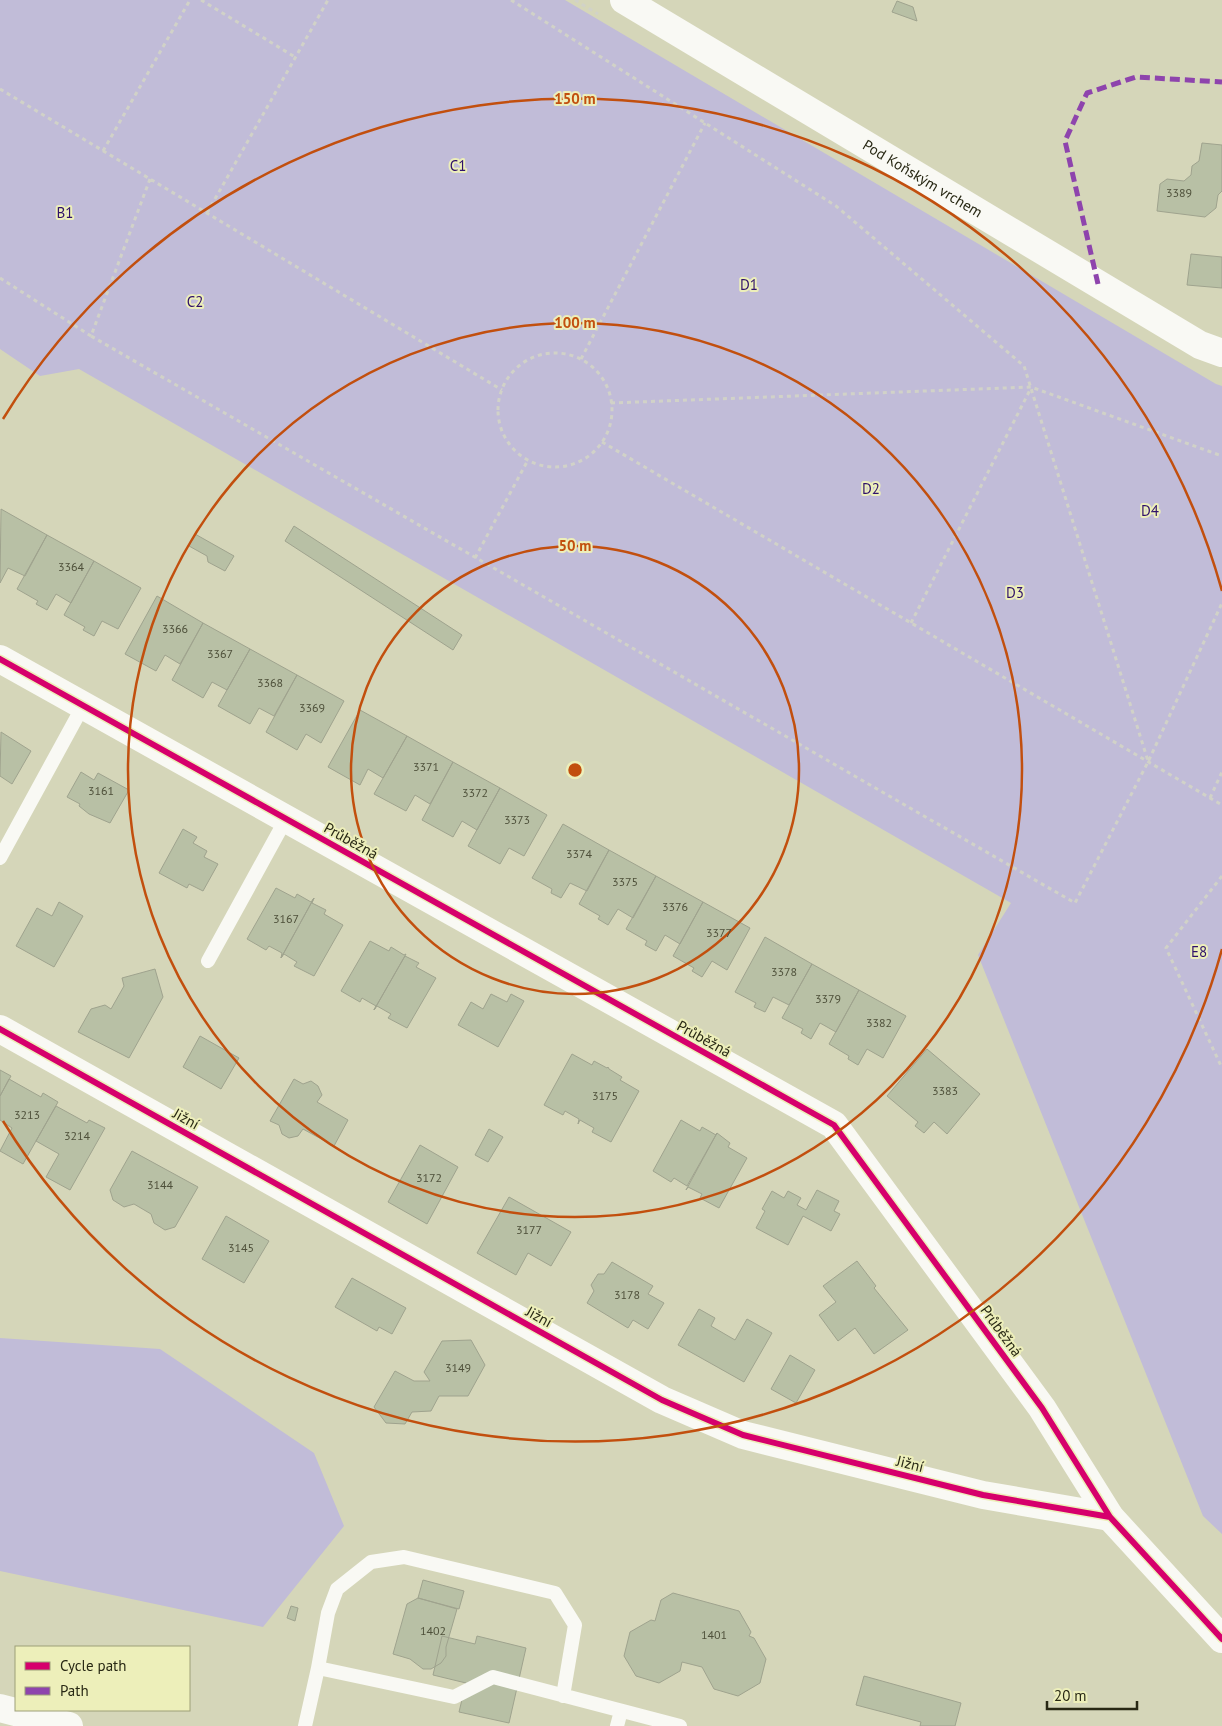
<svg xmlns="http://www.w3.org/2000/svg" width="1222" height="1726" font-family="'PT Sans',sans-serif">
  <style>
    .green { fill: #c1bcd8 }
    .building { fill: #b8c0a5; stroke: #9fa38e }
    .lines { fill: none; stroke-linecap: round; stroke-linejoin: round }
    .path { stroke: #d1d2c8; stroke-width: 3; stroke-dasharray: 4 4; stroke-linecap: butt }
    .service { stroke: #f9f9f4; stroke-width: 14 }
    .minor { stroke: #f9f9f4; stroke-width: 28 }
    .tertiary { stroke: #f9f9f4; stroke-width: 28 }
    .quiet { stroke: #8e44ad; stroke-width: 5; stroke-dasharray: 10 5; stroke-linecap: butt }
    .cycleway-casing { stroke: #edefba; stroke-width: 9 }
    .cycleway { stroke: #d6006c; stroke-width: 6 }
    .ring { fill: none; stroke: #c24f0e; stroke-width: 2.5 }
    .labels { text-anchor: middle; stroke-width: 4; stroke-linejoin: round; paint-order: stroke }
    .number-label { font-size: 12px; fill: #4e503a }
    .park-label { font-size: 15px; fill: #2f116a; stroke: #edefba }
    .street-label { font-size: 15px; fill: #282814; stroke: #edefba }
    .centre { fill: #c24f0e; stroke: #edefba; stroke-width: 2.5 }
    .ring-label { font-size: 15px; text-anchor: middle; font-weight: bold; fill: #c24f0e; stroke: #edefba; stroke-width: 4; stroke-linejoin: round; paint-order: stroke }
  </style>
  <rect width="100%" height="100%" fill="#d5d6b9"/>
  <!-- green -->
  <path class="green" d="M0,0h565l651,384 6,2v1148l-19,-18 -225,-561 33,-52 -932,-534 -39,7 -40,-27z
    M0,1338l160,11 154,104 30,73 -81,101 -263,-56z"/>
  <!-- building -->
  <path class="building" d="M897,1l16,6 4,14 -25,-9z
    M1202,143l20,2v46l-4,4 -2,13 -11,9 -48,-6 3,-27 7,-5 17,2 7,-6 1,-9 7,-5z
    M1191,254l31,3v31l-35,-3z
    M1,509l46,26 -22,41 -17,-8 -8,15z
    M294,526l168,109 -9,15 -168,-109z
    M195,534l39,22 -9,15 -17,-9 -1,-6 -18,-10z
    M47,535l47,26 -23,42 -15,-9 -9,16 -11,-6 2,-3 -21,-12z
    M94,561l47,27 -23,41 -16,-8 -8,15 -11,-6 2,-3 -21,-12z
    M157,596l46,27 -23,41 -15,-9 -9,16 -31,-17z
    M203,623l47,26 -23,41 -15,-8 -9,16 -31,-18z
    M250,649l47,26 -23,41 -15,-8 -9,16 -32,-18z
    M297,675l47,26 -23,42 -15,-9 -9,16 -31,-18z
    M360,710l47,26 -24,42 -15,-9 -8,16 -32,-18z
    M1,732l30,19 -19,33 -12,-8z
    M407,736l46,26 -23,42 -15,-9 -9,16 -32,-17z
    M453,762l47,26 -23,42 -15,-9 -9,16 -31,-17z
    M81,772l13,8 4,-7 31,17 -19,33 -21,-9 -10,-8 1,-2 -13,-7z
    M500,788l47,27 -23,41 -15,-8 -9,16 -32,-18z
    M563,824l46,26 -22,41 -17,-8 -9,15 -10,-5 1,-4 -20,-11z
    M183,829l14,8 -4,6 14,8 -3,6 14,7 -15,27 -14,-7 -2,4 -28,-15z
    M609,850l47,26 -23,42 -15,-9 -10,16 -10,-6 2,-3 -21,-12z
    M656,876l47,26 -23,42 -15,-9 -9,16 -11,-6 2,-4 -21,-12z
    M276,888l19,10 2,-4 14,8 3,-4 -33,60 1,-5 -13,-7 -3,4 -19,-11z
    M314,898l-2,5 14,7 -2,4 19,11 -29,51 -20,-10 3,-4 -13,-8 -3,4z
    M59,902l24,14 -29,51 -38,-21 21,-38 15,8z
    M703,902l47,26 -23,42 -15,-9 -10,16 -10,-6 2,-3 -21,-12z
    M765,937l47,27 -23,41 -16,-8 -8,15 -11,-5 2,-4 -21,-11z
    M370,941l19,10 2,-4 13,8 2,-1 -32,56 2,-4 -14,-8 -2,4 -19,-11z
    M405,956l14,7 -3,4 20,11 -29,50 -19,-10 3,-4 -14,-8 -3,4z
    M812,964l47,26 -23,42 -16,-9 -9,16 -10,-6 2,-4 -21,-11z
    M155,969l8,28 -34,61 -51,-26 13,-23 14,-4 6,4 13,-23 -2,-8z
    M859,990l47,26 -23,42 -16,-9 -9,16 -10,-6 1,-3 -20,-12z
    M491,994l16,8 4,-8 13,7 -26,46 -40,-22 13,-23 12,7z
    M200,1036l39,22 -18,31 -38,-22z
    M927,1049l53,45 -33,40 -13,-12 -10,11 -9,-7 3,-4 -31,-26z
    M572,1054l20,11 2,-4 13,7 1,-1 1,2 13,8 -2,3 19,11 -28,51 -19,-10 2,-4 -14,-8 -2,4 1,-5 -14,-8 -2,4 -19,-10z
    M0,1070l11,6 -11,20z
    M9,1079l32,18 2,-4 15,9 -35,62 -23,-13 12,-23 -12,-8v-24z
    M294,1079l9,5 8,-3 7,5 4,9 -5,7 31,18 -14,26 -31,-17 -5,7 -9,2 -7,-4 -3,-9 -9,-4z
    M56,1106l31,17 2,-3 16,8 -35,62 -24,-13 13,-23 -23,-13z
    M681,1120l19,11 2,-4 14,8 1,-2 -30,53 -13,-8 -3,4 -18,-11z
    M489,1129l14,8 -15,25 -13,-7z
    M717,1133l13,10 -2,4 19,11 -28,50 -19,-10 2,-4 -14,-7 -2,3z
    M420,1145l38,22 -31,57 -39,-22z
    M132,1151l66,36 -23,40 -10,3 -11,-7 -3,-9 -17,-10 -10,3 -11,-7 -3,-10z
    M817,1190l22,11 -5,10 6,3 -9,17 -28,-15 -15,29 -32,-17 9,-17 -3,-2 10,-18 12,7 4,-7 13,7 -4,7 9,5z
    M509,1197l62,35 -20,34 -23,-13 -12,22 -39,-22z
    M226,1216l43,25 -25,42 -42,-24z
    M857,1261l19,25 -2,2 34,42 -34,24 -19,-26 -17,13 -19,-26 17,-13 -13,-16z
    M612,1262l41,24 -5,8 16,9 -16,26 -15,-9 -5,8 -41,-25 7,-12 -3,-6 7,-11h6z
    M352,1278l54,30 -14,26 -13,-7 -2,4 -42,-24z
    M699,1309l16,9 -4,8 24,14 12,-21 25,14 -28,49 -66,-37z
    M471,1340l14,25 -17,31h-29l-8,15 -19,1 -7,12 -19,-1 -12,-16 21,-36 19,10h16l-6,-9 18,-31z
    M790,1355l25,15 -19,33 -25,-14z
    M423,1580l41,11 -5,18 -41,-11z
    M673,1593l66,18 12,21 -2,4 5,2 12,21 -6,24 -22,13 -24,-7 -12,-22 -20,-5 -2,9 -21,12 -23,-7 -12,-20 6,-24 21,-12 4,1 6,-21z
    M418,1598l39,11 -11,38v9l-5,7 -10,6h-8l-13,-10 -17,-5 14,-50z
    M291,1606l7,2 -3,13 -8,-3z
    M442,1636l33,8 2,-8 49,12 -17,75 -50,-11 7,-29 -33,-8z
    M864,1676l97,27 -6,23h-35l1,-4 -65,-17z"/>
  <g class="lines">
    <!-- path -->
    <path class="path" d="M201,0l94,57
      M511,0l325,206 188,160 124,395
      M575,0l23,14
      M0,89l502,301
      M103,151l87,-151
      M150,179l-59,157 984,567 73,-141 74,-159
      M207,213l121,-213
      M0,278l91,58
      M498 410a57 57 0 1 1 114 0a57 57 0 1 1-114 0Z
      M581,359l124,-236
      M611,403l420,-16 191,69
      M602,442l620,363
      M475,558l53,-98
      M911,623l120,-235
      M1210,798l12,-26
      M1222,876l-56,72 56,120"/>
    <!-- service -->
    <path class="service" d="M0,858l83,-152
      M208,961l78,-142
      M318,1668l10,-55 9,-24 34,-27 33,-5 151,36 20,32 -12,71
      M305,1726l13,-58 136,29 39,-20 187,49
      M617,1726l4,-15"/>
    <!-- minor -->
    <g class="minor">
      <path id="s1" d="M624,0l576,345 22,8"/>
      <path d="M0,659l834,466 208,283 68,109 112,122"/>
      <path d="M0,1029l662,371 81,35 240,60 127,22"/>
    </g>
    <!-- tertiary -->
    <path class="tertiary" d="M0,1708l69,18"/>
    <!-- quiet -->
    <path class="quiet" d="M1098,284l-33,-143 22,-48 49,-16 86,5"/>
    <defs>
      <path id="cycleway" d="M0,659l834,466 208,283 68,109 112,122
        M0,1029l662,371 81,35 240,60 127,22"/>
    </defs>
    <!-- cycleway casing -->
    <use href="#cycleway" class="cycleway-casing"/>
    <!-- cycleway -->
    <use href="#cycleway" class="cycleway"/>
  </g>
  <!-- distance rings -->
  <g class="ring">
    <circle cx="575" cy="770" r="224"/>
    <circle cx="575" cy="770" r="447"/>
    <path d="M1222 949A671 671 0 0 1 3 1121M3 419A671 671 0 0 1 1222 591"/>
  </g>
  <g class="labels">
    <!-- number labels -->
    <g class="number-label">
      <text x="1179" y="197">3389</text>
      <text x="71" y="571">3364</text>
      <text x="175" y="633">3366</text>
      <text x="220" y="658">3367</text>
      <text x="270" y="687">3368</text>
      <text x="312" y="712">3369</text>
      <text x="426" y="771">3371</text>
      <text x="101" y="795">3161</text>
      <text x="475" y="797">3372</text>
      <text x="517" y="824">3373</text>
      <text x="579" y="858">3374</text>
      <text x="625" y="886">3375</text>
      <text x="675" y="911">3376</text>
      <text x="286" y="923">3167</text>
      <text x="719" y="937">3377</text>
      <text x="784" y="976">3378</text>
      <text x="828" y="1003">3379</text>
      <text x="879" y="1027">3382</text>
      <text x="945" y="1095">3383</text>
      <text x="605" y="1100">3175</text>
      <text x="27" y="1119">3213</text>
      <text x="77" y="1140">3214</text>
      <text x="429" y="1182">3172</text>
      <text x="160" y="1189">3144</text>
      <text x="529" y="1234">3177</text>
      <text x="241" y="1252">3145</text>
      <text x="627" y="1299">3178</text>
      <text x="458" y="1372">3149</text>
      <text x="433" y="1635">1402</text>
      <text x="714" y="1639">1401</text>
    </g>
    <!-- park labels -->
    <g class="park-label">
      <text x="458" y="171">C1</text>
      <text x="65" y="218">B1</text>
      <text x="749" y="290">D1</text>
      <text x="195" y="307">C2</text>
      <text x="871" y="494">D2</text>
      <text x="1150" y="516">D4</text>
      <text x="1015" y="598">D3</text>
      <text x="1199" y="957">E8</text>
    </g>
    <!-- street labels -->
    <g class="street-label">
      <text dy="5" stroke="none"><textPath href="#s1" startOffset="348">Pod Koňským vrchem</textPath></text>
      <text transform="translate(351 841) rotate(29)" y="5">Průběžná</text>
      <text transform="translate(704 1039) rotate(29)" y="5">Průběžná</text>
      <text transform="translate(186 1119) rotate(29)" y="5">Jižní</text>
      <text transform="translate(539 1317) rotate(29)" y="5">Jižní</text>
      <text transform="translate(1001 1331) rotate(54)" y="5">Průběžná</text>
      <text transform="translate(910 1464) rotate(14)" y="5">Jižní</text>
    </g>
  </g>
  <circle cx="575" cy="770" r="8" class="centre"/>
  <g class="ring-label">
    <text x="575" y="104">150 m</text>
    <text x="575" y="328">100 m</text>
    <text x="575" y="551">50 m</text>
  </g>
  <!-- legend -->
  <rect x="15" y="1646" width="175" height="65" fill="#edefba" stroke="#9e9f78"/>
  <rect x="25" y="1662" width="25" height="8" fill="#d6006c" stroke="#9e9f78"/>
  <text x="60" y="1671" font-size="15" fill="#282814">Cycle path</text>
  <rect x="25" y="1687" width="25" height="8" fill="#8e44ad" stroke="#9e9f78"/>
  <text x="60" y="1696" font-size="15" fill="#282814">Path</text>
  <!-- scale -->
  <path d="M1047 1701v8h90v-8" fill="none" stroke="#282814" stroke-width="2.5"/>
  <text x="1054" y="1701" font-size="15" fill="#282814" stroke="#edefba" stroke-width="4" paint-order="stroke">20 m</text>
</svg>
